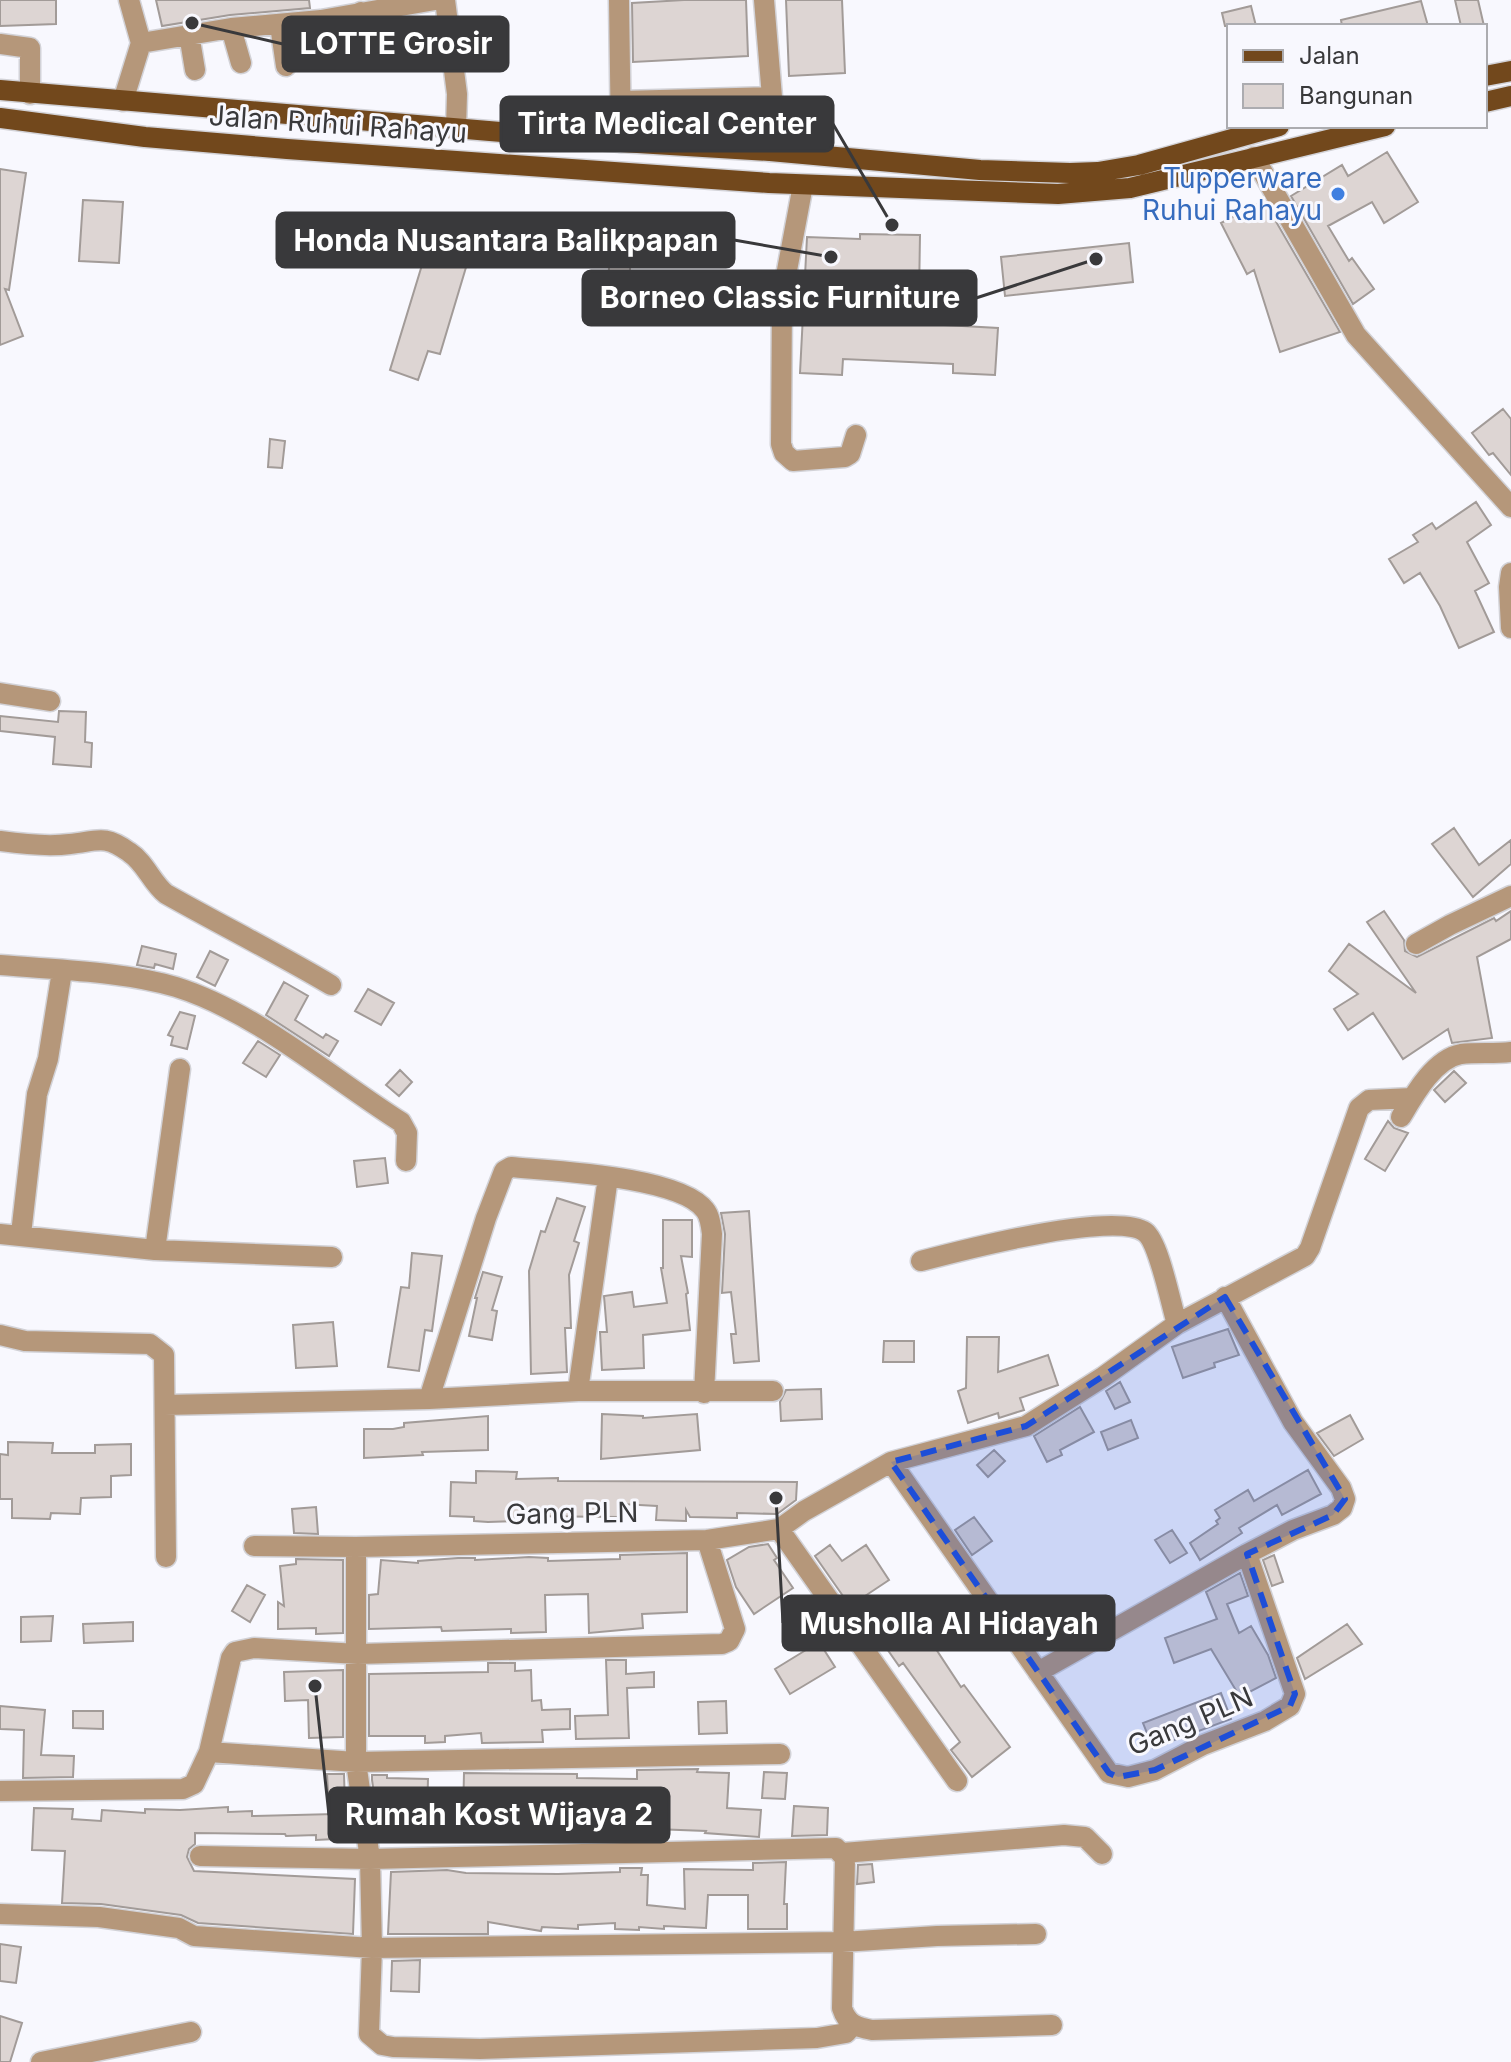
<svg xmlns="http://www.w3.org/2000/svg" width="1511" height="2062" font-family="Inter,sans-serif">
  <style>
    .building { fill: #ddd5d3; stroke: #a29b98; stroke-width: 2 }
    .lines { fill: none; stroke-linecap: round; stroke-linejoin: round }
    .minor-casing { stroke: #d2d2d7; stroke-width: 23 }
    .major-casing { stroke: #d2d2d7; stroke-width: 23 }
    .minor { stroke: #b5977a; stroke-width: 20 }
    .major { stroke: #72481c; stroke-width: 20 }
    .marked { fill: #1d4ed8; fill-opacity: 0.2; stroke: #1d4ed8; stroke-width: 6; stroke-dasharray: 16 10; stroke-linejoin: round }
    .shop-dot { fill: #3f7fe0; stroke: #f8f8fe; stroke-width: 3 }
    .labels { text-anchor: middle; stroke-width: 6; stroke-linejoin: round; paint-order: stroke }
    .street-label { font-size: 28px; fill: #39393b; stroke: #f8f8fe }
    .shop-label { font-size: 28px; fill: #366cbe; stroke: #f8f8fe; text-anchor: end }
    .leader { fill: none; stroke: #39393b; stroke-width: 3 }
    .callout-dot { fill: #39393b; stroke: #f8f8fe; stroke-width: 3 }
    .callout { fill: #39393b; stroke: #39393b; stroke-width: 3 }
    .callout-label { font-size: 30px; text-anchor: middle; font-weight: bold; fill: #fff }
  </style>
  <rect width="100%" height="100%" fill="#f8f8fe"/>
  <!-- building -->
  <path class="building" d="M0,0h56v24l-56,2z
    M156,0h153l1,8 -80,7 -68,11z
    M684,0h62l2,56 -115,6 -1,-59z
    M786,0h56l3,73 -56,3z
    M1455,0h23l6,26h-23z
    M1421,1l7,25h-86l-1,-6z
    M1251,6l5,20h-31l-3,-13z
    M1387,152l31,50 -34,21 -12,-21 -44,24 21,35 3,-3 22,31 -21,15 -62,-108 51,-31 6,11z
    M0,169l26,4 -17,117 -4,-1 18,47 -23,9z
    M83,200l40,2 -4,61 -40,-2z
    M1264,201l76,131 -60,20 -26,-82 -7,4 -26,-51z
    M860,234l60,1 -1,61 27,1 -1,28 53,3 -3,47 -42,-2v-9l-110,-5 -1,16 -42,-2 7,-136 53,2z
    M429,242l41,12 -30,100 -12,-3 -10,29 -28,-10z
    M1129,243l4,39 -128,14 -4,-39z
    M610,250l21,1 -2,36 -21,-1z
    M1503,409l8,10v56l-18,-22 -4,2 -17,-22z
    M270,439l15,2 -3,27 -14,-1z
    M1476,502l15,23 -24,17 22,41 -14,8 19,41 -35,16 -19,-42 -20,-33 -16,10 -15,-24 29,-17 -5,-7 19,-12 4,6z
    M59,711l27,1 -1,30 7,1 -1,24 -38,-3 2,-27 -55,-6v-15l58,6z
    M1454,828l25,37 32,-25v24l-38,33 -41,-53z
    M1384,911l20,29 1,11 12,6 77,-39 2,3 15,-10v28l-34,18 15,81 -40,5 -4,-14 -45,30 -30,-46 -25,17 -14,-21 24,-15 -29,-23 20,-27 67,49 -49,-71z
    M142,946l34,8 -3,15 -18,-5 -1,4 -17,-3z
    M210,951l18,9 -13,26 -18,-9z
    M284,982l24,14 -13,24 28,18 3,-4 12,7 -9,15 -63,-41z
    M368,989l26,14 -13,22 -26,-14z
    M180,1012l15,4 -8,33 -16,-4 2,-8 -5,-2z
    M258,1041l22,14 -14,22 -23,-14z
    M400,1070l12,12 -13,14 -13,-11z
    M1454,1071l12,12 -21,19 -11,-12z
    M1388,1121l6,7 14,5 -23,38 -20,-12z
    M385,1158l3,25 -31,4 -3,-26z
    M557,1198l28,9 -11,34 5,2 -10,32 2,53h-6l2,44 -36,2 -2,-103 12,-40 4,1z
    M749,1211l10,150 -25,2 -3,-29h5l-5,-42 -9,1 3,-59 -4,-21z
    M663,1220h29v37l-11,-1 7,37 -2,1 4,36 -47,5 1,33 -42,2 -2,-38h7l-3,-36 28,-4 2,15 33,-4 -6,-35h2z
    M412,1253l30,3 -10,75 -7,-1 -6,41 -31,-4 13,-80 8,1z
    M483,1272l19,5 -10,33 5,1 -5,29 -23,-4 8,-38h-2z
    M333,1322l4,44 -41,2 -3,-43z
    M1228,1329l11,26 -25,8 1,4 -32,11 -11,-31z
    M967,1337h32l-1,35 50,-17 10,30 -38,13 4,12 -25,8 -1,-5 -30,10 -10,-32 8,-3z
    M884,1341h30v21h-31z
    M1120,1382l10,20 -15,7 -9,-18z
    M821,1389l1,30 -41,2 -1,-19 6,-12z
    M1080,1407l14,25 -34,18 2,5 -15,7 -13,-26z
    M602,1414l41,2v2l54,-4 3,36 -99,9z
    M1350,1415l13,24 -29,17 -17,-23z
    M488,1416v34l-66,2 1,3 -59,3v-29h29l11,-2v-4z
    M1131,1420l7,18 -30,12 -7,-18z
    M8,1442l45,1 -1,10h43v-8l36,-1v31l-20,1v21l-30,1 -1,16 -29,-1 -1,6 -38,-1v-19h-12v-45l8,1z
    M994,1450l11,11 -17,16 -11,-12z
    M1308,1470l13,24 -39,21 -5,-10 -38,23 3,5 -42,27 -10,-17 28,-19 -2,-3 4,-3 -5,-8 33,-20 6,11z
    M476,1471l41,1 -1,7 42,-1v3l239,1 -1,18 -19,14 -40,-1v5l-47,-1 -4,-7v11l-30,-1 1,-14 -35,-2 -1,13 -106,-1 -1,5 -26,1 -14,-1v-4l-24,-1 1,-34 25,1z
    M316,1507l2,27 -24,-1 -2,-24z
    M974,1517l18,24 -20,14 -17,-25z
    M1172,1530l15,23 -17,10 -15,-23z
    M768,1544l9,14 -3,2 19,28 -39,26 -18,-27 -9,-27 22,-13z
    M830,1545l12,16 24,-16 23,35 -39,26 -35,-50z
    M687,1553v59l-45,2 1,14 -54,5 -1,-39 -43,1 1,37 -35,1v-4l-69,2 -1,-4 -72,2v-34l9,-1 3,-34 37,3v-2l40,-3h17v2l54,-3 19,1v3l72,-2v-4z
    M1274,1555l9,27 -11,4 -9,-26z
    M296,1559l47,1v73l-27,1v-6l-38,1v-27l6,4 -4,-40 16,-2z
    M1240,1573l8,23 -21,8 12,29 12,-7 17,29 8,23 -36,19 -29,-48 -37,14 -9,-25 52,-19 -11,-27z
    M247,1585l18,10 -15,27 -18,-11z
    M916,1610l21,30 -5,3 29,44 3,-2 46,62 -38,30 -21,-27 9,-8 -57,-79 -4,3 -21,-30z
    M53,1616l-2,25 -30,1v-25z
    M133,1622v19l-49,2 -1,-19z
    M1347,1624l15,20 -57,35 -8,-21z
    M819,1642l16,25 -45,27 -15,-25z
    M606,1660h20v14l28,-2v15l-27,1 2,50 -53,1 -1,-23 33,-1z
    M488,1663h27v8l16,-1 1,31 9,-1 1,10 28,-1v20l-28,1 1,12 -61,1 -1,-10 -36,3v6l-20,1v-7h-56v-62l119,-2z
    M343,1670v67l-34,1 -1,-38 -23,1 -1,-29z
    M1221,1693l10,26 -78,29 -10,-25z
    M726,1701l1,32 -28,1 -1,-32z
    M0,1706l45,4 -4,45 33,1 -1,21 -50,1 1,-48 -24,-1z
    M73,1711h30v18l-30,-1z
    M698,1769l-1,3 32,1 -2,35 34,2 -2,27 -54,-4 1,-2 -105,-4v6h-83v6l-85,-3v3l-50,-1 -1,-31h-6l-4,-27v-5h15v3l41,1 -1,37 36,1 1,-44 113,1v4l60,1v-9z
    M764,1772l23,1 -2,26 -23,-1z
    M327,1774h17l1,34 -16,1z
    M794,1806l34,2 -1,27 -35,1z
    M228,1807v5l24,-1v5l83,-2v25l-19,1v-5l-30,1 -1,-2 -90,-1v11l-6,5 -2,8 7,14 161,8 -2,55 -155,-11 -17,-8 -80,-11 -39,-1 3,-52 -33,-1 2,-42 39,1 -1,10 29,2 1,-11 43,3v-4l35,1z
    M786,1862l-2,42h3v25h-39v-34h-40l-2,33 -42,-2v3l-25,-2v3l-24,-1v-6l-37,2v4l-36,-2 -1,4 -53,-9v12h-100l3,-62 56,-2 19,3 92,1 62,-2v-4h22l-1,7h7l-1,30 38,4 -1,-40 69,1v-7z
    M872,1864l2,18 -17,2 1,-19z
    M0,1944l21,3 -5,36 -16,-2z
    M420,1960l-1,32 -28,-1 1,-30z
    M0,2016l22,7 -12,39h-10z"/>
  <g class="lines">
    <defs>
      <path id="minor" d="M445,0l12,94 -1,35
        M619,0l2,142
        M764,0l8,97 -2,54
        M361,12l10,45
        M321,20l10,35
        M280,25l6,41
        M231,28l10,35
        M189,34l6,36
        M141,43l90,-15 90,-8 114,-20
        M0,44l30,4v46
        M123,101l18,-58 -12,-43
        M622,101l150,-4
        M1254,157l102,178 155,172
        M803,185l-21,112 -1,147 3,9 9,8 52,-4 5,-3 6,-19
        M1511,573l-2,14 2,41
        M0,693l50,8
        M0,841c21,3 49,6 70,3 28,-3 34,-10 59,8 17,11 22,30 37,42 55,31 111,59 165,91
        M1416,944l34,-19 61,-29
        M0,965c56,5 122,6 176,22 80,25 154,90 225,135l6,11 -1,28
        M1401,1117c13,-22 33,-58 60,-63 16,-2 33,0 50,-2
        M0,1234l155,16 25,-181
        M21,1234l16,-140 11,-35 14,-88
        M155,1250l177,7
        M921,1261c38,-10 193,-51 224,-29 14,10 26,73 32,92
        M0,1335l25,6 125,3 14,11 2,202
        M578,1391l30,-214
        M429,1399l57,-181 18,-47 7,-4c42,4 169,9 194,43 5,6 6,16 7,24l-8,159
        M165,1405l264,-6 149,-8h195
        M891,1462l135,-36 77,-49 74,-53 128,-68 5,-8 49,-140 10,-8 43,-2
        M779,1529l178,252
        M254,1546l102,1
        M1038,1672l209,-118 46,-24 40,-15 9,-7 3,-9 -4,-11 -48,-66 -68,-125
        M209,1752l147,10 424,-8
        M0,1791l183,-2 11,-5 15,-32 22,-94 4,-6 19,-4 104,6 364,-10 7,-3 6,-12 -28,-89
        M843,1853l221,-18 21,2 17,17
        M200,1856l170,3 466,-11 9,10 -3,150c5,16 14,19 30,22l180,-5
        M0,1914l99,3 80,11 15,8 178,12 470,-6 95,-6 99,-2
        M853,2025l-7,8 -29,5 -337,11 -87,-2 -11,-2 -13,-11 3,-86 -2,-89 -14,-97v-215l351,-7 72,-11 25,-18 87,-49 218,311 19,4 27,-7 48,-25 62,-24 25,-15 5,-12 -48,-140
        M41,2062l150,-30"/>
      <path id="major" d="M1485,76l26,-5
        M0,90l621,52 149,9 210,19 90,3 28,-1 41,-7 140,-39
        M1485,102l26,-6
        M0,118l145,19 142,12 482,34 289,11 72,-6 255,-62"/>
    </defs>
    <!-- minor casing -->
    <use href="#minor" class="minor-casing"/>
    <!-- major casing -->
    <use href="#major" class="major-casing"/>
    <!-- minor -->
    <use href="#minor" class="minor"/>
    <!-- major -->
    <use href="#major" class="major"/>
  </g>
  <!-- marked area -->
  <path class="marked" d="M1225,1297l120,202 -12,16 -86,39 48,140 -5,12 -135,64 -37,7 -9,-4 -218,-311 135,-36z"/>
  <!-- markers -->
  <circle class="shop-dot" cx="1338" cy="194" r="8"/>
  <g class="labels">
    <!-- street labels -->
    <g class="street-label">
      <text transform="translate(338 124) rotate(4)" y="10">Jalan Ruhui Rahayu</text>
      <text transform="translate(572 1513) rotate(-1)" y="10">Gang PLN</text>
      <text transform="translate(1190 1721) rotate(-23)" y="10">Gang PLN</text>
    </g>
    <!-- shop labels -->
    <g class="shop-label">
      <text x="1322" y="188">Tupperware<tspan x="1322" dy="32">Ruhui Rahayu</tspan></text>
    </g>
  </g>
  <!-- callouts -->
  <path class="leader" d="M192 23L283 44M892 225L833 124M831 257L734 240M1096 259L976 298M776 1498L783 1623M315 1686L329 1815"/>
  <g class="callout-dot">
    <circle cx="192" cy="23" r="8"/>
    <circle cx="892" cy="225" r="8"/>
    <circle cx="831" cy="257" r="8"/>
    <circle cx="1096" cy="259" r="8"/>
    <circle cx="776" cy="1498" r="8"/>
    <circle cx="315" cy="1686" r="8"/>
  </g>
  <g class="callout">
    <rect x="283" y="17" width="225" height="54" rx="8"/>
    <rect x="501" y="97" width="332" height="54" rx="8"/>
    <rect x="277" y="213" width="457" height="54" rx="8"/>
    <rect x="583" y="271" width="393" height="54" rx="8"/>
    <rect x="783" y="1596" width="331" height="54" rx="8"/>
    <rect x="329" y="1788" width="340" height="54" rx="8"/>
  </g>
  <g class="callout-label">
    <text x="396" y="54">LOTTE Grosir</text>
    <text x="667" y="134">Tirta Medical Center</text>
    <text x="506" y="251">Honda Nusantara Balikpapan</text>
    <text x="780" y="308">Borneo Classic Furniture</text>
    <text x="949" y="1634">Musholla Al Hidayah</text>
    <text x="499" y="1825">Rumah Kost Wijaya 2</text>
  </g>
  <!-- legend -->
  <rect x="1227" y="24" width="260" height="104" fill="#f8f8fe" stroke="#acacb0" stroke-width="2"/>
  <rect x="1243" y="50" width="40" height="12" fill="#72481c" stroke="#acacb0" stroke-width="2"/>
  <text x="1299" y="64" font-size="24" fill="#39393b">Jalan</text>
  <rect x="1243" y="84" width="40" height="24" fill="#ddd5d3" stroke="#acacb0" stroke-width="2"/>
  <text x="1299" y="104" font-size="24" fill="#39393b">Bangunan</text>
</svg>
